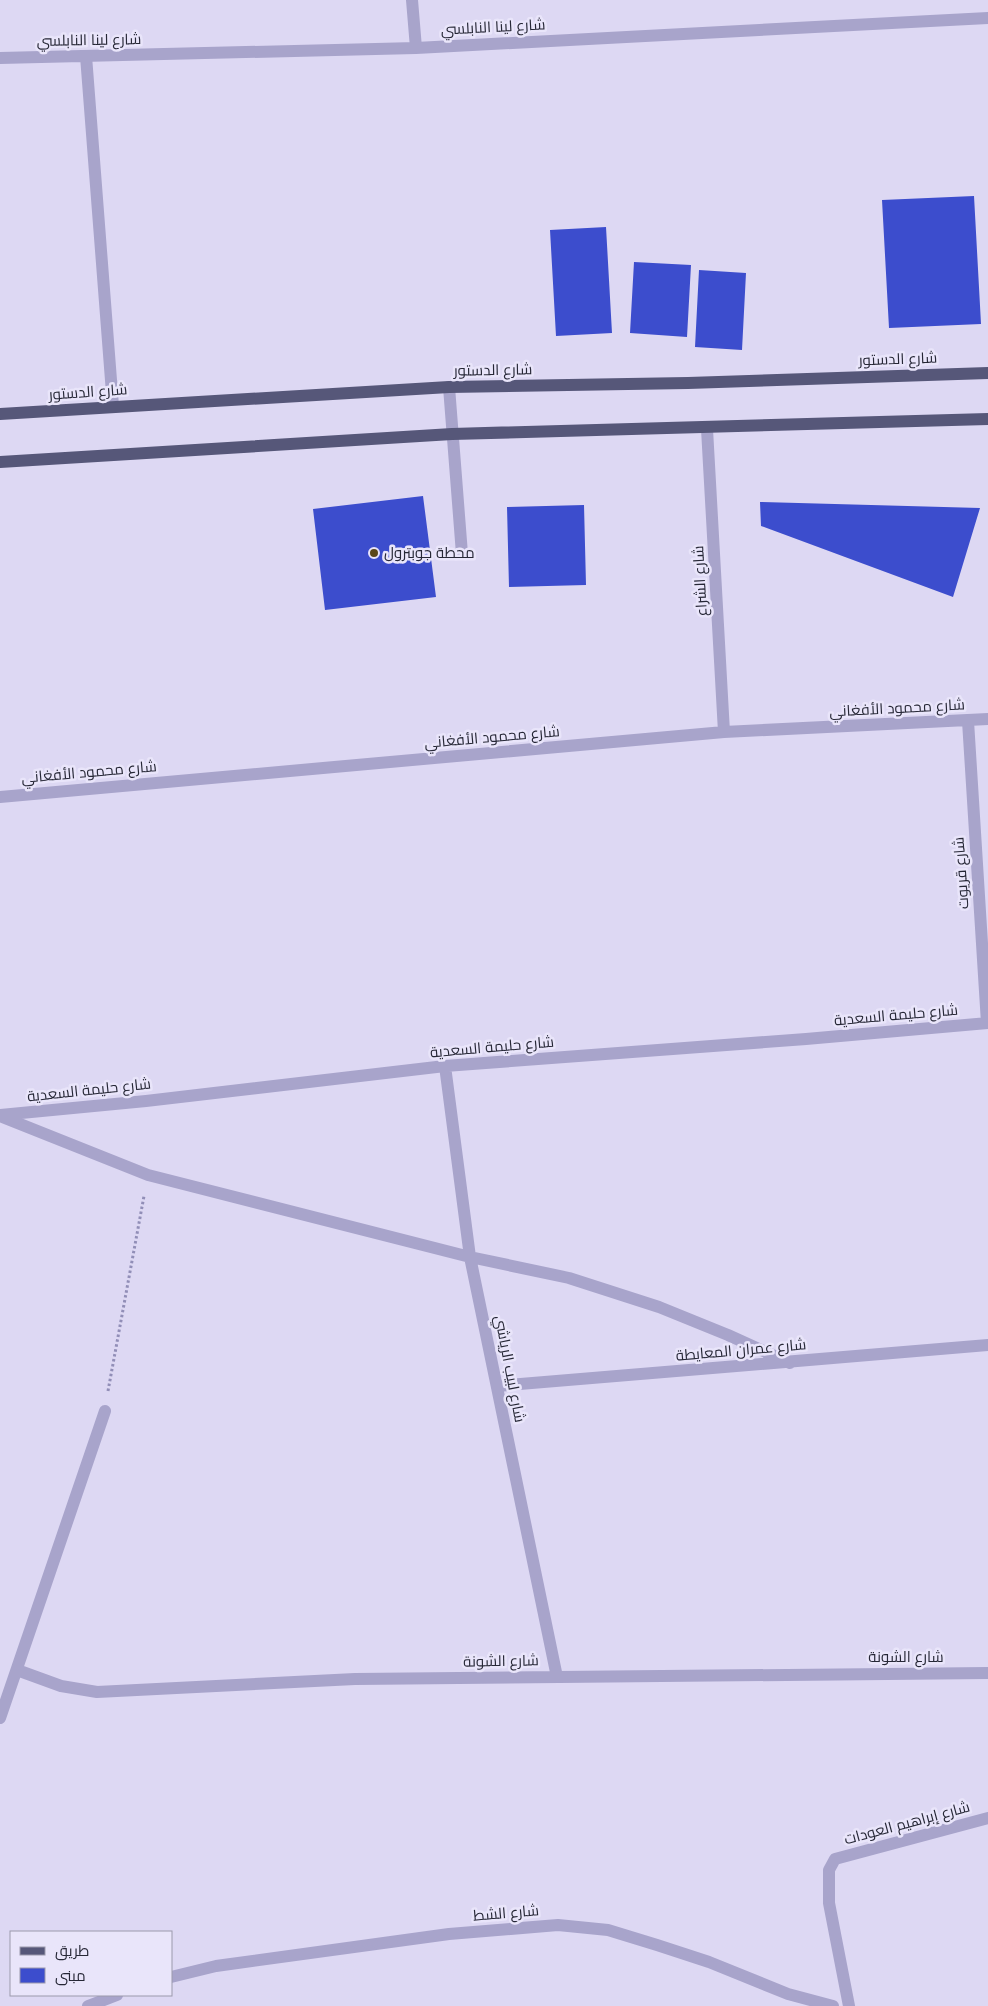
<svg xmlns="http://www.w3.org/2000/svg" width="988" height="2006" font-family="'Fira Sans',Cairo,sans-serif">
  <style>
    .building { fill: #3c4dcd }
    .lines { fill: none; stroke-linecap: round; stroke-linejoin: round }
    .path { stroke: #918eb7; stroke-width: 3; stroke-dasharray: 2.5 2.5; stroke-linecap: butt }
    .minor { stroke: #a8a4cb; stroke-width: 12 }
    .major { stroke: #565779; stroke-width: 12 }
    .poi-dot { fill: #5a4719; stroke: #e9e5fa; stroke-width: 2 }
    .labels { text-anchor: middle; stroke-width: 5; stroke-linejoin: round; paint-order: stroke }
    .street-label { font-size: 15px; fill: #262736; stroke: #e9e5fa }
    .poi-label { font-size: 15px; fill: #262736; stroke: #e9e5fa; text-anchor: start }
  </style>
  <rect width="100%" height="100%" fill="#ddd8f3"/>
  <!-- building -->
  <path class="building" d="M974,196l7,128 -92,4 -7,-128z
    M606,227l6,106 -56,3 -6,-106z
    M634,262l57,3 -4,72 -57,-4z
    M699,270l47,3 -4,77 -47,-3z
    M423,496l13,101 -111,13 -12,-101z
    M760,502l220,6 -27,89 -192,-71z
    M584,505l2,80 -77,2 -2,-80z"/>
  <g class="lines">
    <!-- path -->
    <path class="path" d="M108,1391l36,-195"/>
    <!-- minor -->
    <path class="minor" d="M412,0l4,48
      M86,56l27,350
      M0,58l416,-10 572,-30
      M449,387l13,167
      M707,429l17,303
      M968,721l19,302
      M0,797l724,-65 264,-13
      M445,1066l25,191 87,420
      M0,1115l146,-14 299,-35 361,-27 182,-16
      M0,1116l148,59 322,82 99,21 90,29 69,28 62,28
      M497,1386l491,-41
      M17,1670l44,16 36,6 258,-13 633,-6
      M0,1718l105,-307
      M171,1977l45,-11 233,-32 109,-9 50,5 49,15 52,17 79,32 45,12
      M88,2006l29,-11
      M849,2006l-20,-103v-33l6,-11 153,-41"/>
    <!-- major -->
    <path class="major" d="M0,414l449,-27 239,-4 300,-10
      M0,462l452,-28 536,-15"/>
  </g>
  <!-- markers -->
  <circle class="poi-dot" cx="374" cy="553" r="5"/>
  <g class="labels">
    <!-- street labels -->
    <g class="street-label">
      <text transform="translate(493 27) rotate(-3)" y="5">شارع لينا النابلسي</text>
      <text transform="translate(89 40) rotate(-1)" y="5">شارع لينا النابلسي</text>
      <text transform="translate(898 359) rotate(-2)" y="5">شارع الدستور</text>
      <text transform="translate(493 370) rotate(-1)" y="5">شارع الدستور</text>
      <text transform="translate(88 392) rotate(-4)" y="5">شارع الدستور</text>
      <text transform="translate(700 581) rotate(-93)" y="5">شارع الشراع</text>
      <text transform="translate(897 708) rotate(-3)" y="5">شارع محمود الأفغاني</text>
      <text transform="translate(492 737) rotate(-5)" y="5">شارع محمود الأفغاني</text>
      <text transform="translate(89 772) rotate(-5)" y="5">شارع محمود الأفغاني</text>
      <text transform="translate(961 873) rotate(-94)" y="5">شارع قريوت</text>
      <text transform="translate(896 1015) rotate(-5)" y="5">شارع حليمة السعدية</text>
      <text transform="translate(492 1047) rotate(-5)" y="5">شارع حليمة السعدية</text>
      <text transform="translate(89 1090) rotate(-6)" y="5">شارع حليمة السعدية</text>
      <text transform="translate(741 1350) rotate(-5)" y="5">شارع عمران المعايطة</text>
      <text transform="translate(510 1369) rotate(79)" y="5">شارع لبيب الرياشي</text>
      <text x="906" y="1662">شارع الشونة</text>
      <text transform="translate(501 1661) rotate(-1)" y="5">شارع الشونة</text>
      <text transform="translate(907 1823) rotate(-15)" y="5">شارع إبراهيم العودات</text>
      <text transform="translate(506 1913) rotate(-5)" y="5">شارع الشط</text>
    </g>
    <!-- poi labels -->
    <g class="poi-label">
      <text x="384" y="558">محطة جوبترول</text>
    </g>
  </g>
  <!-- legend -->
  <rect x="10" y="1931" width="162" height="65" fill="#e9e5fa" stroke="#9b99ac"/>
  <rect x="20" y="1947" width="25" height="8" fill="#565779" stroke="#9b99ac"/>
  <text x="55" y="1956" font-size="15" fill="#262736">طريق</text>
  <rect x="20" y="1968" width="25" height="15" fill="#3c4dcd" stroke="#9b99ac"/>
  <text x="55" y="1981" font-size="15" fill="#262736">مبنى</text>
</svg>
